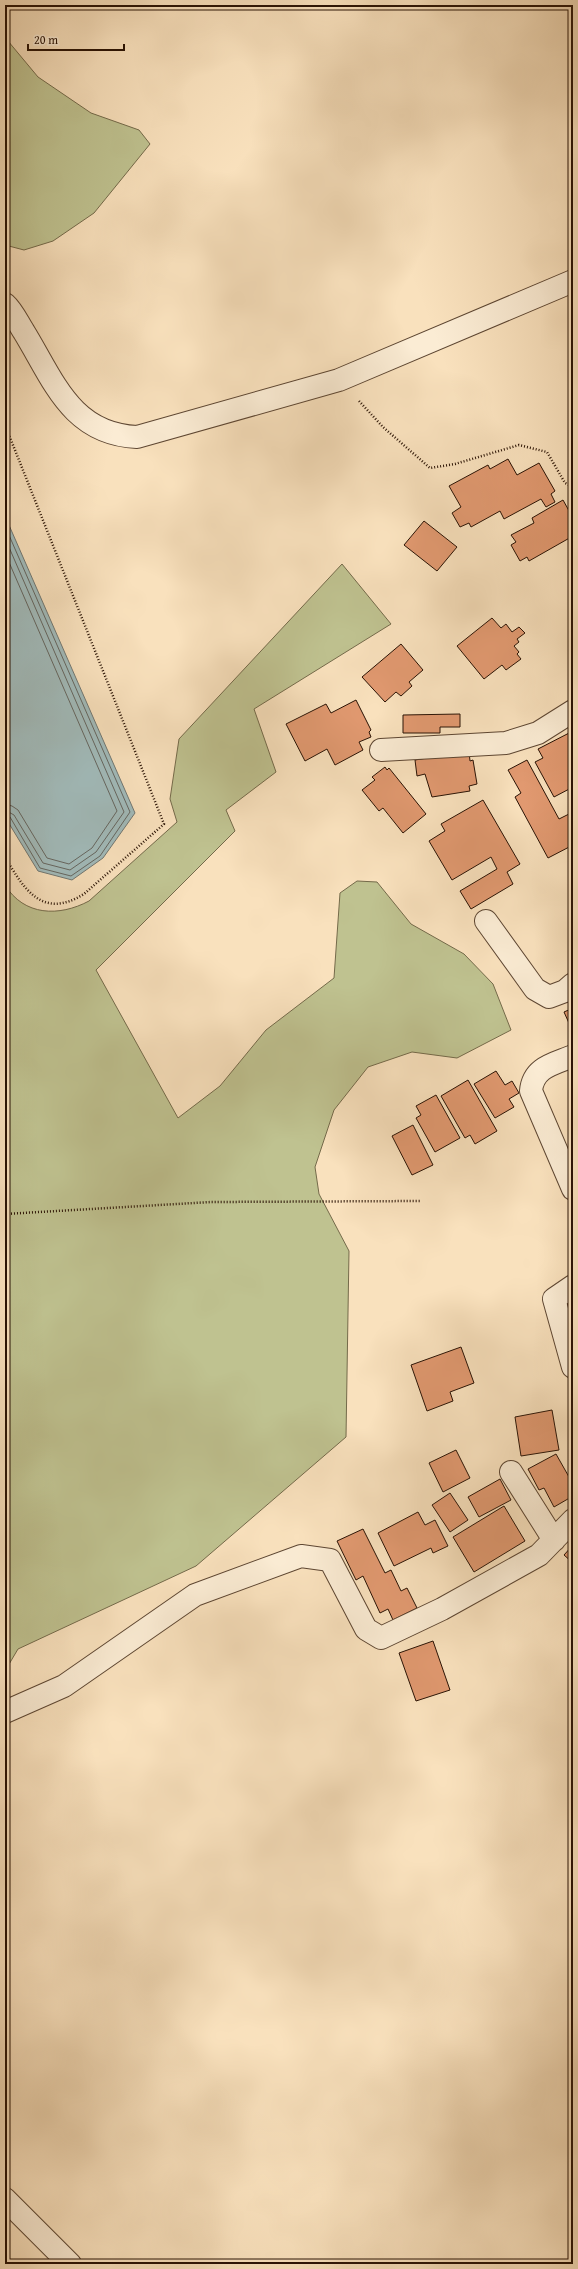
<svg xmlns="http://www.w3.org/2000/svg" width="578" height="2269" font-family="'Gentium Book Plus',serif">
  <style>
    .green { fill: #bfc290; stroke: #746a4a }
    .water { fill: #a1bbbb; stroke: #717772 }
    .lines { fill: none; stroke-linecap: round; stroke-linejoin: round }
    .shore { stroke: #656660; stroke-width: 1 }
    .building { fill: #e19970; stroke: #291204 }
    .minor-casing { stroke: #5d4632; stroke-width: 24 }
    .path { stroke: #291204; stroke-width: 2.5; stroke-dasharray: 1 2; stroke-linecap: butt }
    .minor { stroke: #fbecd4; stroke-width: 22 }
  </style>
  <rect width="100%" height="100%" fill="#f9e1bd"/>
  <filter id="stains"><feTurbulence type="fractalNoise" baseFrequency=".005" numOctaves="4"/><feColorMatrix values="0 0 0 0 .2 0 0 0 0 .09 0 0 0 0 .02 0 0 0 .5 -.17"/></filter>
  <radialGradient id="worn" r=".72"><stop offset=".6" stop-color="#630" stop-opacity="0"/><stop offset="1" stop-color="#630" stop-opacity=".3"/></radialGradient>
  <!-- green -->
  <path class="green" d="M5,33l3,8 30,36 53,36 48,17 11,14 -56,69 -41,28 -29,9 -19,-5z
    M342,564l49,60 -137,85 22,63 -50,38 9,21 -139,139 82,148 42,-32 46,-56 68,-52 6,-85 17,-12 20,1 34,42 53,30 29,30 18,46 -54,28 -45,-6 -44,15 -34,43 -19,57 4,27 30,57 -3,186 -150,129 -178,83 -13,22v-786c19,31 54,32 84,16l88,-79 -7,-23 9,-60z"/>
  <!-- water -->
  <path class="water" d="M5,516l130,297 -32,45 -31,22 -34,-9 -33,-54z"/>
  <g class="lines">
    <!-- shore -->
    <path class="shore" d="M5,526l125,286 -30,44 -29,20 -31,-8 -30,-51 -5,-2
      M5,538l119,274 -28,40 -26,18 -27,-7 -29,-48 -9,-5
      M5,553l112,258 -25,37 -23,16 -22,-6 -29,-48 -6,-4 -7,-2"/>
  </g>
  <!-- building -->
  <path class="building" d="M508,459l9,16 22,-12 16,28 -4,3 4,8 -9,5 -5,-8 -37,20 -4,-8 -29,16 -2,-4 -9,4 -8,-14 9,-6 -12,-21 39,-21 2,4z
    M563,500l10,18v18l-44,25 -2,-4 -7,4 -9,-16 5,-3 -5,-7 23,-12 -2,-5z
    M424,521l33,26 -20,24 -33,-26z
    M492,618l9,10 5,-4 6,8 7,-5 6,6 -8,6 2,3 -5,4 5,6 -2,2 4,5 -15,11 -4,-5 -18,14 -27,-33z
    M401,644l22,26 -14,12 3,4 -11,10 -5,-4 -11,10 -23,-25z
    M356,700l15,30 -2,2 2,5 -12,5 4,8 -28,15 -8,-16 -22,12 -19,-37 40,-20 5,9z
    M460,714v13h-20v6h-37v-18z
    M573,731v56l-19,10 -19,-35 8,-4 -5,-9z
    M469,751l1,10 3,-1 4,24 -8,2 1,5 -38,6 -7,-23 -8,2 -2,-16z
    M527,760l32,59 14,-7v33l-25,13 -33,-61 6,-4 -13,-23z
    M385,767l2,3 2,-2 37,46 -23,19 -20,-25 -4,3 -17,-21 13,-10 -3,-3z
    M483,800l37,64 -13,8 6,12 -42,25 -11,-18 37,-22 -6,-12 -39,23 -23,-39 16,-10 -4,-7z
    M573,1008v24l-9,-20z
    M496,1071l9,14 7,-4 7,12 -10,6 5,8 -19,11 -21,-34z
    M468,1080l29,51 -22,13 -5,-9 -5,3 -24,-42z
    M436,1095l24,43 -25,14 -19,-34 5,-3 -5,-9z
    M413,1125l20,40 -21,10 -20,-39z
    M573,1299v28l-11,-23z
    M461,1347l13,36 -24,9 3,9 -26,10 -16,-46z
    M552,1410l7,40 -38,6 -6,-39z
    M456,1450l14,28 -27,14 -14,-29z
    M556,1454l17,30v12l-19,11 -10,-19 -5,2 -11,-21z
    M500,1479l11,21 -32,17 -11,-20z
    M450,1493l18,27 -18,12 -18,-27z
    M504,1506l21,35 -51,31 -21,-35z
    M418,1512l7,13 10,-5 13,26 -15,7 -2,-5 -37,18 -16,-33z
    M363,1529l22,44 6,-3 10,21 6,-3 10,20 -24,12 -5,-11 -8,4 -17,-37 -7,4 -19,-39z
    M573,1545v18l-9,-8z
    M433,1641l17,49 -34,11 -17,-48z"/>
  <g class="lines">
    <defs>
      <path id="minor" d="M5,304c8,7 13,19 19,28 30,49 47,102 113,105l202,-57 234,-99
        M381,750l125,-7 32,-10 35,-22
        M486,921l49,68 14,8 16,-6 8,-7
        M573,1056c-19,8 -40,11 -42,35l42,98
        M573,1286l-19,13 19,68
        M511,1472l43,68
        M5,1712l59,-26 131,-91 106,-39 29,4 36,69 15,9 61,-29 97,-54 34,-35
        M5,2199l65,65"/>
    </defs>
    <!-- minor casing -->
    <use href="#minor" class="minor-casing"/>
    <!-- path -->
    <path class="path" d="M359,401l24,26 47,41 25,-4 64,-19 28,7 18,31 8,4
      M5,425l159,399 -80,70c-42,26 -60,-5 -79,-37
      M5,1214l206,-12 210,-1"/>
    <!-- minor -->
    <use href="#minor" class="minor"/>
  </g>
  <!-- margin -->
  <rect width="578" height="2269" fill="none" stroke="#f9e1bd" stroke-width="20"/>
  <rect x="6" y="6" width="566" height="2257" fill="none" stroke="#291204" stroke-width="2"/>
  <rect x="10" y="10" width="558" height="2249" fill="none" stroke="#291204"/>
  <!-- scale -->
  <path d="M28 44v6h96v-6" fill="none" stroke="#291204" stroke-width="2"/>
  <text x="34" y="44" font-size="12" fill="#291204" stroke="#fbecd4" stroke-width="3" paint-order="stroke">20 m</text>
  <rect width="100%" height="100%" filter="url(#stains)"/>
  <rect width="100%" height="100%" fill="url(#worn)"/>
</svg>
